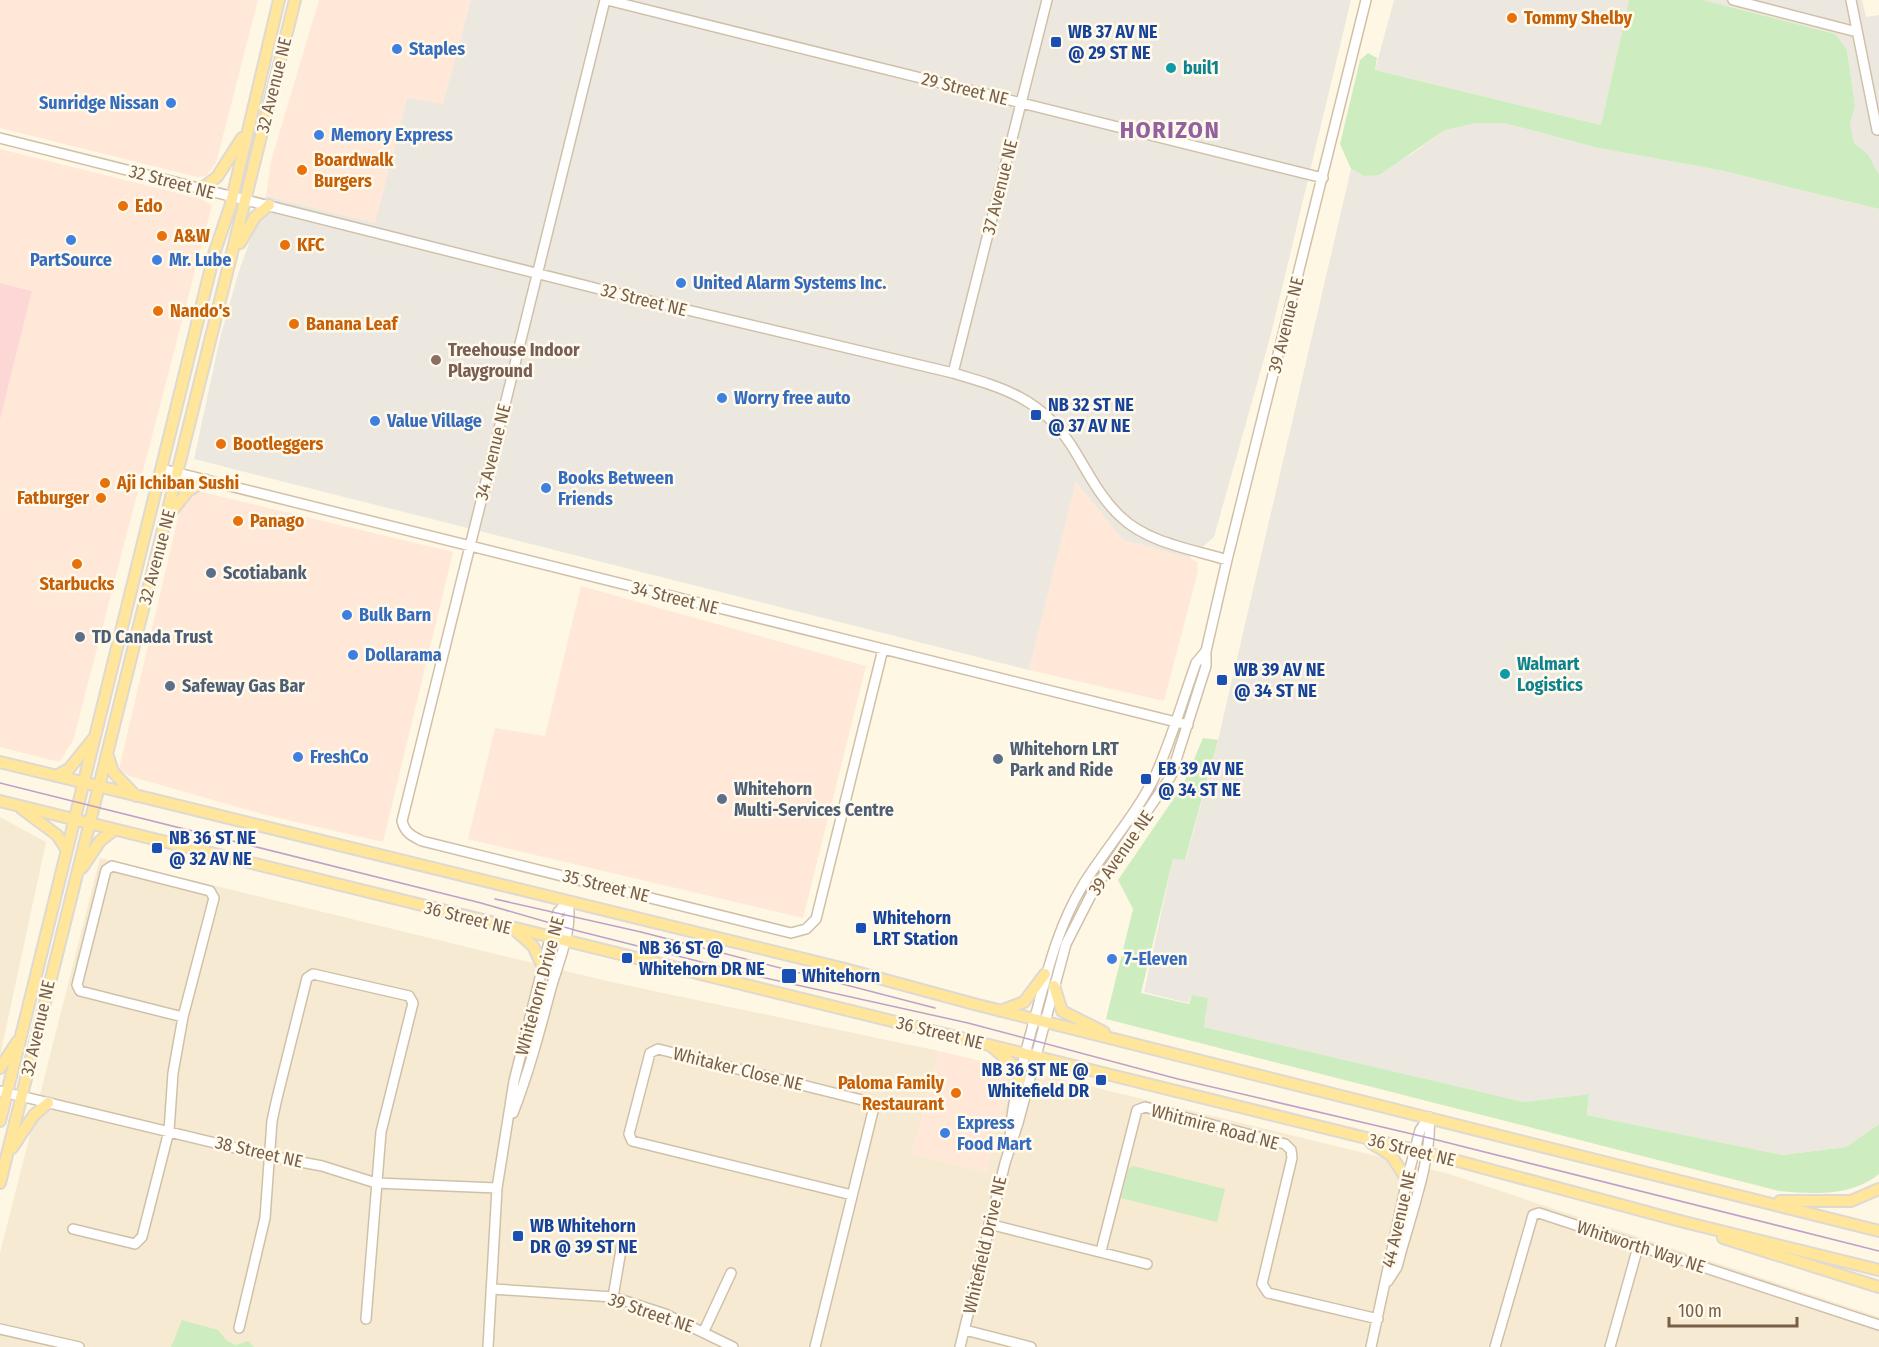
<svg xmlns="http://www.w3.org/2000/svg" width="1879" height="1347" font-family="'Fira Sans Condensed',sans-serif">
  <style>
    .residential { fill: #f6ead2 }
    .commercial { fill: #ffe8d7 }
    .industrial { fill: #ede8df }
    .medical { fill: #fdd7d6 }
    .green { fill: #cdedc1 }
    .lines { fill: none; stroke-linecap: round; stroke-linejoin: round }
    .minor-casing { stroke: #d1c0a9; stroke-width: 12 }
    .major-casing { stroke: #dfd9d3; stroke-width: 14 }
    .minor { stroke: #fff; stroke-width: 9 }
    .major { stroke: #ffe69a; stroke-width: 10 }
    .tram { stroke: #bca1c9; stroke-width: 1.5 }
    .food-dot { fill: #e8710a; stroke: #fffaec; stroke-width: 2 }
    .transit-dot { fill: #1a4fb4; stroke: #fffaec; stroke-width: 2 }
    .shop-dot { fill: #3f7fe0; stroke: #fffaec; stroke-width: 2 }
    .culture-dot { fill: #0f9aa8; stroke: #fffaec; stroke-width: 2 }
    .education-dot { fill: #8d6e63; stroke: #fffaec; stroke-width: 2 }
    .service-dot { fill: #5c6f8a; stroke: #fffaec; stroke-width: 2 }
    .labels { text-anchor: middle; stroke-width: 5; stroke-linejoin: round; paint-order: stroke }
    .food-label { font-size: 18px; font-weight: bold; fill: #c56008; stroke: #fffaec; text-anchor: start }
    .transit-label { font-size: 18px; font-weight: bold; fill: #164399; stroke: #fffaec; text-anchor: start }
    .shop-label { font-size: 18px; font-weight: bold; fill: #366cbe; stroke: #fffaec; text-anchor: start }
    .culture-label { font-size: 18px; font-weight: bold; fill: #0d838f; stroke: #fffaec; text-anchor: start }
    .street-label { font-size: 18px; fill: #795f47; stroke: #fffaec }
    .education-label { font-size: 18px; font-weight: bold; fill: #785e54; stroke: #fffaec; text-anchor: start }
    .service-label { font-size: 18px; font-weight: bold; fill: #4e5e75; stroke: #fffaec; text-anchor: start }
    .district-label { font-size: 24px; font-weight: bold; letter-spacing: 1.5px; fill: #91629d; stroke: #fffaec }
  </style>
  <rect width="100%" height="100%" fill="#fef7e4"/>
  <!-- residential -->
  <path class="residential" d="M0,817l46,25 -46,214z
    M100,858l511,124 328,69 -27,103 74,18 22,-87 -2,-8 42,-1 398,97 433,144v30h-1879v-94z"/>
  <!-- commercial -->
  <path class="commercial" d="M0,0h258l-42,163 -10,13 -9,1 -197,-49z
    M319,0h152l-28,105 -36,-7 -32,125 -109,-27 5,-35z
    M0,149l201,50 11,6 -139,536 -14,21 -59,-15v-327l32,-129 -32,-8z
    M1076,482l47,58 67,18 7,4 1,9 -34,130 -135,-31z
    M185,488l268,64 -70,290 -117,-27 -137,-39 -10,-7z
    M581,586l285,80 -63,252 -335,-79 27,-111 50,8z
    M939,1051l46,11 21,15 2,8 -22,87 -74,-18z"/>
  <!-- industrial -->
  <path class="industrial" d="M471,0h880l-80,334 -57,203 -24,21 -67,-18 -47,-58 -47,188 -835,-211 26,-121 19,-67 27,-75 109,27 32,-125 36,6z
    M1394,0h235l-28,125 -226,-55z
    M1703,0h159l4,17 13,-2v160l-11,-21 -14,-11 -4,-19 5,-18 -8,-56 -11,-16z
    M1477,123h27l94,25 121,22 160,39v915l-33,23 -64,8 -195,-40 2,-21 -65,8 -321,-75 5,-29 -16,-3 -4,8 -44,-11 29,-133h13l32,-119 133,-571 13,7 46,-21 35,-25z"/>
  <!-- medical -->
  <path class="medical" d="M0,283l32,8 -32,129z"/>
  <!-- green -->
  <path class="green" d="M1629,0h74l133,34 11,16 8,56 -5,18 4,19 14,11 11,21v34l-160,-39 -121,-22 -94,-25h-27l-32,7 -66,45 -15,1 -13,-7 -11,-25 20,-84 8,-7 9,5 -2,12 226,55z
    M1203,738l15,2 -33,120 -12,-1 -32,134 48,11 3,-9 16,3 -4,29 320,75 65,-8 -2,21 195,40 64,-8 33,-23v50c-29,23 -65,20 -100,17l-673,-172 27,-110 -15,-29 65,-95z
    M1133,1166l92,23 -8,33 -96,-24 7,-29z
    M182,1320l36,10 9,11 9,4 12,-4 6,6h-83z"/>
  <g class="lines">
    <defs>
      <path id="minor" d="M605,0l-203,821c3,12 10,15 20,20l369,92 15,-4 10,-10 67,-270
        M607,0l716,178
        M1733,0l124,32
        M1851,0l26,130
        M0,138l603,152 350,83c51,15 87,25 118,72 16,25 28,52 50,72 27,26 71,32 106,43
        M953,373l94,-373
        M162,469l1026,256
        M112,866l98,25 4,7 -31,119 -103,-26 -3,-6 29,-115z
        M0,1091l269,65 53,10 54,17 121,5
        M513,1113c16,-41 27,-83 38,-125 8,-27 22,-59 17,-86
        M1010,1137c2,-38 14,-79 24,-116 13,-48 23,-93 49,-136 23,-37 54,-71 73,-111 16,-36 27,-75 40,-111l10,-12
        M989,1224l158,40
        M73,1229l62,15 7,-7 27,-106 4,-58 10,-56
        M1101,1251l36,-141 8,-3 140,37 6,6 1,8 -30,126 6,9 110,26
        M1388,1281l9,-14c10,-41 36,-109 32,-150
        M493,1289l120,8 52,17 68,33
        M613,1297l9,-53
        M239,1328l26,-110 7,-97 5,-23 30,-120 6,-4 96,22 4,7 -32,129 -15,187
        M0,1329l79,18
        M965,1330l66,17
        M704,1331l27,-58
        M488,1347l9,-159 17,-107 36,-143 8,-26 10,-10
        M815,1347l58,-236 -7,-10 -208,-52 -8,4 -21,81 3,7 220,54
        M960,1347l45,-184 13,-40 48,-179 27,-53 78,-115 35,-110v-15l21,-91 139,-560
        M1371,1347l36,-167 13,-50 9,-13
        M1495,1347l38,-132 6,-2 340,112
        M1610,1347l28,-100"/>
      <path id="major" d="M201,189l16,-12 25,-39
        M240,243l15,-26 14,-12
        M172,511l16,-20 18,-11
        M107,753l6,19 23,24
        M0,762l845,207 129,35 905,227
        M56,776l13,-7 24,-30
        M0,801l1443,356 241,65 195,48
        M22,809l35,26 10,15
        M82,868l18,-27 14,-11
        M516,931l17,15 9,19
        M1054,986l8,25 42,21
        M1000,1011l24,-9 21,-28
        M991,1046l21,18 8,15
        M0,1068l17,-26
        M0,1121l215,-870 15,-44 49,-207
        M1371,1143l20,12 16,25
        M12,1148l22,-33 14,-12
        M0,1183l295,-1183
        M1780,1201h71l28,-12
        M1723,1238l156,49"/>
    </defs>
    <!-- minor casing -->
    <use href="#minor" class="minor-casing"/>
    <!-- major casing -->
    <use href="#major" class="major-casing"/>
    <!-- minor -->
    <use href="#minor" class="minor"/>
    <!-- major -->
    <use href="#major" class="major"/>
    <!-- tram -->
    <path class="tram" d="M0,783l481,120 97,28 183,46 207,46 210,56 251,59 450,113
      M495,899l146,33 294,76"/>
  </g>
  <!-- markers -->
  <g class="food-dot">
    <circle cx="1512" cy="18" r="6"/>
    <circle cx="302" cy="170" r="6"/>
    <circle cx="123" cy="206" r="6"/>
    <circle cx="162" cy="236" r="6"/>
    <circle cx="285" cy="245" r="6"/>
    <circle cx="158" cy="311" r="6"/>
    <circle cx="294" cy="324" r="6"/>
    <circle cx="221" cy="444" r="6"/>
    <circle cx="105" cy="483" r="6"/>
    <circle cx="101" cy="498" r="6"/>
    <circle cx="238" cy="521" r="6"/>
    <circle cx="77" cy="564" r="6"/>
    <circle cx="956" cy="1093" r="6"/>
  </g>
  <g class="transit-dot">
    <rect x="1050" y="36" width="12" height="12" rx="3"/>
    <rect x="1030" y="409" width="12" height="12" rx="3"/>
    <rect x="1216" y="674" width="12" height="12" rx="3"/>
    <rect x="1140" y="773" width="12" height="12" rx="3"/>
    <rect x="151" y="842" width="12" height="12" rx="3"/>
    <rect x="855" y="922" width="12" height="12" rx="3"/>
    <rect x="621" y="952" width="12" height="12" rx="3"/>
    <rect x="781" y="968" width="16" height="16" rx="3"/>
    <rect x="1095" y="1074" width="12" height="12" rx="3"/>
    <rect x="512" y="1230" width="12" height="12" rx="3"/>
  </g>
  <g class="shop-dot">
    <circle cx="397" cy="49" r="6"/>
    <circle cx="171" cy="103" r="6"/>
    <circle cx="319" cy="135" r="6"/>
    <circle cx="71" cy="240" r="6"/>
    <circle cx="157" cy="260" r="6"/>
    <circle cx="681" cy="283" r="6"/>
    <circle cx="722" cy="398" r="6"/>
    <circle cx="375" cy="421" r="6"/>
    <circle cx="546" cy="488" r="6"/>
    <circle cx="347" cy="615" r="6"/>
    <circle cx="353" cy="655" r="6"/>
    <circle cx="298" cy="757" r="6"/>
    <circle cx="1112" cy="959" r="6"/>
    <circle cx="945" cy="1133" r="6"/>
  </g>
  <g class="culture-dot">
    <circle cx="1171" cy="68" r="6"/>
    <circle cx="1505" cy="674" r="6"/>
  </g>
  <circle class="education-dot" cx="436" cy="360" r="6"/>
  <g class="service-dot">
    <circle cx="211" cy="573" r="6"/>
    <circle cx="80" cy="637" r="6"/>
    <circle cx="170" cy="686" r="6"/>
    <circle cx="998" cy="759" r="6"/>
    <circle cx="722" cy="799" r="6"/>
  </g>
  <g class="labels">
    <!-- food labels -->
    <g class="food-label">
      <text x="1524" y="24">Tommy Shelby</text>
      <text x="314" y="166">Boardwalk<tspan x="314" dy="21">Burgers</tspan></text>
      <text x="135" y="212">Edo</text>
      <text x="174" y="242">A&amp;W</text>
      <text x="297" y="251">KFC</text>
      <text x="170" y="317">Nando's</text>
      <text x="306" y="330">Banana Leaf</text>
      <text x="233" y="450">Bootleggers</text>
      <text x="117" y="489">Aji Ichiban Sushi</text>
      <text x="89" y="504" text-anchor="end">Fatburger</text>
      <text x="250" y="527">Panago</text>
      <text x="77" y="590" text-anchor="middle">Starbucks</text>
      <text x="944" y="1089" text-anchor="end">Paloma Family<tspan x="944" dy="21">Restaurant</tspan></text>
    </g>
    <!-- transit labels -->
    <g class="transit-label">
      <text x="1068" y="38">WB 37 AV NE<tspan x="1068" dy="21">@ 29 ST NE</tspan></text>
      <text x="1048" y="411">NB 32 ST NE<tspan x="1048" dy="21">@ 37 AV NE</tspan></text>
      <text x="1234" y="676">WB 39 AV NE<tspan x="1234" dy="21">@ 34 ST NE</tspan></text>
      <text x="1158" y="775">EB 39 AV NE<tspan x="1158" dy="21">@ 34 ST NE</tspan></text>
      <text x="169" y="844">NB 36 ST NE<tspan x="169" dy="21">@ 32 AV NE</tspan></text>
      <text x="873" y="924">Whitehorn<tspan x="873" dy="21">LRT Station</tspan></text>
      <text x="639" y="954">NB 36 ST @<tspan x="639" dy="21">Whitehorn DR NE</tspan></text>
      <text x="802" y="982">Whitehorn</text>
      <text x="1089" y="1076" text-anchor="end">NB 36 ST NE @<tspan x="1089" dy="21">Whitefield DR</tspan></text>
      <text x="530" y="1232">WB Whitehorn<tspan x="530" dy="21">DR @ 39 ST NE</tspan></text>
    </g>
    <!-- shop labels -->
    <g class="shop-label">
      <text x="409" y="55">Staples</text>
      <text x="159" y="109" text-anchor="end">Sunridge Nissan</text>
      <text x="331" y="141">Memory Express</text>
      <text x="71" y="266" text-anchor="middle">PartSource</text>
      <text x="169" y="266">Mr. Lube</text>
      <text x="693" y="289">United Alarm Systems Inc.</text>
      <text x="734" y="404">Worry free auto</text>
      <text x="387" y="427">Value Village</text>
      <text x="558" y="484">Books Between<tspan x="558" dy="21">Friends</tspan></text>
      <text x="359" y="621">Bulk Barn</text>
      <text x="365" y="661">Dollarama</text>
      <text x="310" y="763">FreshCo</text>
      <text x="1124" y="965">7-Eleven</text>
      <text x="957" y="1129">Express<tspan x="957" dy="21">Food Mart</tspan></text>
    </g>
    <!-- culture labels -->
    <g class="culture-label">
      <text x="1183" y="74">buil1</text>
      <text x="1517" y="670">Walmart<tspan x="1517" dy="21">Logistics</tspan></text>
    </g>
    <!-- street labels -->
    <g class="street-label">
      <text transform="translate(274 85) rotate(-76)" y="6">32 Avenue NE</text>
      <text transform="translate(965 89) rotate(14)" y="6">29 Street NE</text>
      <text transform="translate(172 182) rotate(15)" y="6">32 Street NE</text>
      <text transform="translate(1000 187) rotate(-76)" y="6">37 Avenue NE</text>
      <text transform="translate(644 300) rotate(14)" y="6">32 Street NE</text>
      <text transform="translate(1286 325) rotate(-76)" y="6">39 Avenue NE</text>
      <text transform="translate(493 452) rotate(-76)" y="6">34 Avenue NE</text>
      <text transform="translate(157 557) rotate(-75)" y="6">32 Avenue NE</text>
      <text transform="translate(675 598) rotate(14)" y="6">34 Street NE</text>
      <text transform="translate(1121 853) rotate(-55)" y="6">39 Avenue NE</text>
      <text transform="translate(606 886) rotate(14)" y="6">35 Street NE</text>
      <text transform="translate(468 918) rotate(14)" y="6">36 Street NE</text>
      <text transform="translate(540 986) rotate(-75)" y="6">Whitehorn Drive NE</text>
      <text transform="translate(38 1028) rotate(-77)" y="6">32 Avenue NE</text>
      <text transform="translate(940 1033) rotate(14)" y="6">36 Street NE</text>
      <text transform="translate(738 1069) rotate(14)" y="6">Whitaker Close NE</text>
      <text transform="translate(1215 1127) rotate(15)" y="6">Whitmire Road NE</text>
      <text transform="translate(1412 1150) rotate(14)" y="6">36 Street NE</text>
      <text transform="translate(259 1152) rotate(13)" y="6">38 Street NE</text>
      <text transform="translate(1399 1219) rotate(-77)" y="6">44 Avenue NE</text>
      <text transform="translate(985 1245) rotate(-77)" y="6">Whitefield Drive NE</text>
      <text transform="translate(1641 1247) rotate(18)" y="6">Whitworth Way NE</text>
      <text transform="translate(651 1313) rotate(19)" y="6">39 Street NE</text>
    </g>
    <!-- education labels -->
    <g class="education-label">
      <text x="448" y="356">Treehouse Indoor<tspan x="448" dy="21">Playground</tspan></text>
    </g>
    <!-- service labels -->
    <g class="service-label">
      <text x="223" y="579">Scotiabank</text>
      <text x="92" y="643">TD Canada Trust</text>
      <text x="182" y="692">Safeway Gas Bar</text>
      <text x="1010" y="755">Whitehorn LRT<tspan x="1010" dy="21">Park and Ride</tspan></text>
      <text x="734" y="795">Whitehorn<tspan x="734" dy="21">Multi-Services Centre</tspan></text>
    </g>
    <!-- district labels -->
    <g class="district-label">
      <text x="1170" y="138">HORIZON</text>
    </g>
  </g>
  <!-- scale -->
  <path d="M1669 1317v9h128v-9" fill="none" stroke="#795f47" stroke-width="3"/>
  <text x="1678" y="1317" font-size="18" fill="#795f47" stroke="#fffaec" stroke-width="4.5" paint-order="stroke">100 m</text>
</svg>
